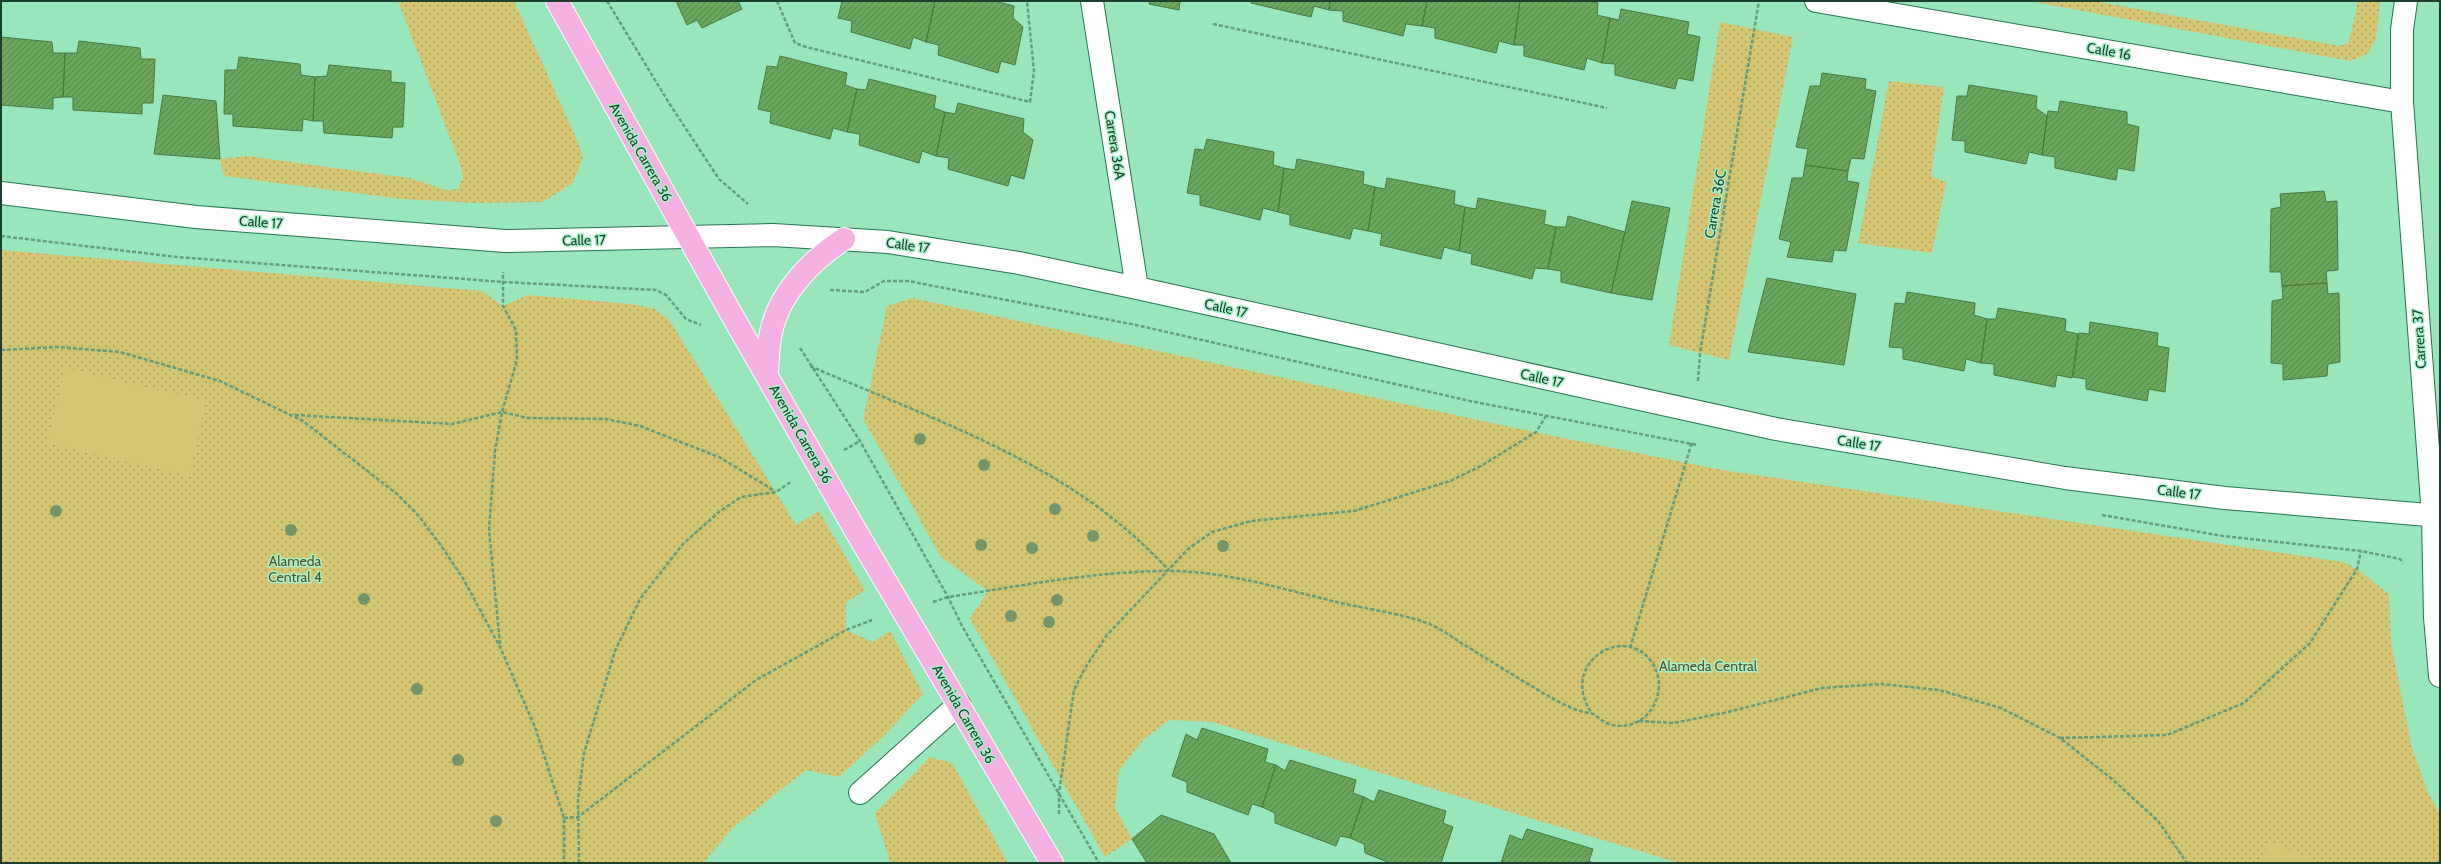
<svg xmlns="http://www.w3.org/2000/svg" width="2441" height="864" font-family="Cabin,sans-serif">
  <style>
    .grass { fill: url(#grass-dots) }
    .garden { fill: #d3c572 }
    .building { fill: url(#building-hatch); stroke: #4b7841 }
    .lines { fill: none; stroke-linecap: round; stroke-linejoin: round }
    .minor-casing { stroke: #257450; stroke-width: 24 }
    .major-casing { stroke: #fff; stroke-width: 24 }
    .path { stroke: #639c7e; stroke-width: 2.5; stroke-dasharray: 4 2; stroke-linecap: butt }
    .minor { stroke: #fff; stroke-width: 22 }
    .major { stroke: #f5b1e1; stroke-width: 22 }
    .tree { fill: #75946a }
    .labels { text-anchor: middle; stroke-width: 3; stroke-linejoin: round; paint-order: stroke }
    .street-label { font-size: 14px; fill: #1d3d2d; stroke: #a6f4ca }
    .park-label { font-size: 14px; fill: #585126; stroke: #a6f4ca }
  </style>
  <defs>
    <pattern id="grass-dots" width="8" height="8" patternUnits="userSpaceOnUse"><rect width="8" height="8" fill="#d3c572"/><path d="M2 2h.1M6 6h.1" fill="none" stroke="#aba15e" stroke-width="1.8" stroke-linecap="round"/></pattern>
    <pattern id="building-hatch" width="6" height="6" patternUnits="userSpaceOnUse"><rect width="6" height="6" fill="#6aa75c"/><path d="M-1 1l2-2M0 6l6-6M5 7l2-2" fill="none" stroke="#57894c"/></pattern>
  </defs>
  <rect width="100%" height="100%" fill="#99e6bd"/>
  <!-- grass -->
  <path class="grass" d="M398,1h116l60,132 9,24 -10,26 -30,19 -69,1 -72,-4 -178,-23 -4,-17 27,-3 162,22 37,12 12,-1 5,-12 -2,-10z
    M2029,1h65l246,45 9,-4 9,-41h22l-4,38 -9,15 -17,7z
    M1720,22l73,15 -64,323 -60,-15z
    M1889,81l55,6 -13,89 15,6 -14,71 -74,-10z
    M1,250l481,41 21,15 24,-11 105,9 23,5 15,12 126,204 23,-14 46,79 -19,13v27l27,12 17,-11 33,63 -39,42 -45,41 -33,-7 -72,57 -31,36h-702z
    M912,298l627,135 183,37 621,92 14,7 32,25 2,49 20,101 17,49 12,21v49h-761l-467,-141 -43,-2 -26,20 -24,30 -4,38 17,31 -27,18 -135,-238 18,-28 -47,-34 -78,-138 24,-113z
    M930,757l22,6 56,100h-118l-15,-50z"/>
  <!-- garden -->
  <path class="garden" d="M65,368l141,33 -17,75 -142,-33z
    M2270,841l49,22h-59z"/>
  <!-- building -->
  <path class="building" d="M676,1h62l4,8 -40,19 -5,-8 -10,5z
    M842,1h93l-9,41 -13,-5 -3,12 -59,-17 1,-11 -14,-3z
    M935,1h60l19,5 -1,12 10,9 -8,38 -14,-4 -3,12 -60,-18 1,-10 -13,-3z
    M1150,1h30l-1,9 -30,-6z
    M1251,1h79l-1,9 -15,-4 -3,11 -60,-14z
    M1330,1h97l-5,25 -16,-2 -3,12 -60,-15v-10l-14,-1z
    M1427,1h93l-6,44 -15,-4 -3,12 -61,-15v-10l-13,-2z
    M1520,1h68l10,2 -1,12 13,3 -8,45 -15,-5 -3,12 -60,-14v-11h-10z
    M1621,9l68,13 -2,12 13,3 -7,44 -15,-3 -3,11 -60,-14v-11l-13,-1 8,-45 9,2z
    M1,37l51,5 1,11h12l-2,44 -10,1v11l-52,-4z
    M79,41l61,7 1,11h14l-2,44h-11v11l-69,-4v-13h-10l2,-44h12z
    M780,56l67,17 -2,12 12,4 -10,43 -14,-4 -3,11 -60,-16 1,-11 -13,-3 9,-43 10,1z
    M239,57l61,7 1,11 14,2 -2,44 -10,-2 -1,12 -69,-5v-12h-9l1,-44h12z
    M329,65l62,6v11l14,1 -2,44h-10l-1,11 -68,-5 -1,-12h-10l2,-44 12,-1z
    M1822,73l44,6 -1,10 11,2 -12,68 -13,-1 -3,13 -43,-6 3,-16 -12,-2 14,-61h10z
    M869,79l67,17 -2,12 11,4 -9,44 -14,-5 -3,12 -60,-18 1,-11 -13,-2 10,-43 9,1z
    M1969,85l68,11 -1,12 11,8 -5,39 -13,-3 -3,12 -61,-12v-11l-13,-1 5,-44h10z
    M163,95l53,6 4,58 -66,-5z
    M2060,101l67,11v12l12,3 -5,44 -16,-3 -2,12 -61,-12v-11l-13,-2 6,-44 10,1z
    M958,103l66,16 -1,13 10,8 -9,39 -13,-4 -3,11 -60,-17 1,-11 -13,-2 9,-44 10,2z
    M1207,139l67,13 -1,13 11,3 -6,44 -15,-4 -3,12 -60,-15v-10l-13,-2 8,-44 9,1z
    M1297,159l67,13 -1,12 12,3 -7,44 -15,-3 -3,11 -60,-14v-10l-12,-3 6,-44 11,2z
    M1805,165l43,6 -1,10 12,2 -13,68 -12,-1 -2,12 -45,-5 4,-15 -12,-3 13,-61h11z
    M1387,178l68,13 -1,13 11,3 -6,44 -15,-4 -3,12 -61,-14 2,-11 -14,-3 7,-44 10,2z
    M2324,191l2,11 11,-1 1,69 -12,1 1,12 -45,3 -1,-14h-11l1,-63 10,-2 -1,-13z
    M1478,198l68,13 -2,13 12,3 -8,42 -13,-1 -3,11 -61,-15 1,-10 -13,-3 6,-44 11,2z
    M1632,201l38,7 -18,92 -41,-7z
    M1568,216l57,16 -14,61 -50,-11v-11l-13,-2 8,-42h10z
    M1767,278l89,16 -12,71 -96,-13z
    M2327,283l1,11 11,-1 1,69 -12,2 -1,12 -44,4v-16l-12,-1 1,-62 11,-2 -1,-13z
    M1907,292l68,11 -1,12 13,4 -6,44 -15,-4 -2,12 -61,-12v-11l-14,-1 6,-44 10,1z
    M1998,308l68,11 -1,12 13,3 -6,44 -15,-3 -2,12 -61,-12v-11l-13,-1 6,-44h9z
    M2090,322l68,11 -1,13 12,2 -4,44 -16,-3 -2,12 -61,-12v-10l-13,-2 6,-44 10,1z
    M1202,728l66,21 -3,13 11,3 -14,42 -10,-3 -4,11 -61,-23v-10l-15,-6 14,-42 11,6z
    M1290,760l66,20 -3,13 11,4 -14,41 -10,-2 -4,10 -61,-23v-10l-13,-6 14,-42 9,6z
    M1379,790l67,21 -3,12 10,4 -12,36h-51l-25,-10 -1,-9 -14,-6 14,-41 10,5z
    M1161,815l53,19 17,29h-84l-15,-24z
    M1527,829l66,20 -4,12 4,2h-92l9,-28 12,5z"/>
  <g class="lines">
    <defs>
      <path id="minor" d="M1092,1l45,287
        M1816,1l586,101
        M2406,1l-4,29v72l31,414 2,101 5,59
        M1,193l195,24 309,24 268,-6 115,7 131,21 118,25 639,141 289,49 160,20 215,18
        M860,793l99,-89"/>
      <path id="major" d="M557,1l176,316 124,216 195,330
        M767,373c1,-15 1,-31 5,-45 9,-37 41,-69 72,-89"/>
    </defs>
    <!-- minor casing -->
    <use href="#minor" class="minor-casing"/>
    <!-- major casing -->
    <use href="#major" class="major-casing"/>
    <!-- path -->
    <path class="path" d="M607,1l62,102 50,76 29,25
      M777,1l18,42 11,4 224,55 4,-31 -7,-70
      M1213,24l394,84
      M1,236l176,21 326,25 153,8 10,5 20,24 15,6
      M830,290l35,2 19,-11h24l228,44 334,76 227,44
      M800,348l60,93 88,156 14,29 137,237
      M1,350l56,-3 63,5 100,29 83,40 94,73 20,20 23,30 24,36 36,67 35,80 29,91v45
      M810,366c101,44 220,85 306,155 19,15 37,33 53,49
      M1698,381l2,-28 59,-352
      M295,415l157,9 50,-12 26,6 78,1 34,7 79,31 56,34
      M844,450l16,-9
      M2102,515l121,21 138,15 39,8 3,4
      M933,602l15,-5c73,-11 147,-26 221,-26 57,0 113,18 168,31 29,7 62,11 90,21 13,5 25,14 36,21 29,18 58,36 87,53 9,5 20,11 30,14 4,2 9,1 13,3 7,4 12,10 20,11 35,7 57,-33 40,-61 -28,-44 -96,1 -61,49
      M500,644l-11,-114 6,-79 7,-39 15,-52 -1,-30 -13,-24v-34
      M1630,648l62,-206
      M1639,721l35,2 54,-11 94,-24 59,-4 58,6 62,18 59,30 52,41 46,42 29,42
      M2060,738l107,-3 77,-32 66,-60 47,-74 4,-18
      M1059,814v-21l15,-103 11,-22 22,-33 81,-86 24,-17 39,-11 103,-10 96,-30 31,-15 55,-34 10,-16
      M564,818l14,-1 178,-137 90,-50 26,-10
      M579,863l-1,-63 6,-47 31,-102 25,-52 43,-55 36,-32 22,-15 35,-5 16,-11"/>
    <!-- minor -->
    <use href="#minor" class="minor"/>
    <!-- major -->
    <use href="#major" class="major"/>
  </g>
  <!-- trees -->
  <g class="tree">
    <circle cx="920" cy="439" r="6"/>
    <circle cx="984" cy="465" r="6"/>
    <circle cx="1055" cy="509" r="6"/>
    <circle cx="56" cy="511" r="6"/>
    <circle cx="291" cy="530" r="6"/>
    <circle cx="1093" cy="536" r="6"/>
    <circle cx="981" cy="545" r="6"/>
    <circle cx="1223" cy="546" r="6"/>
    <circle cx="1032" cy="548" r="6"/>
    <circle cx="364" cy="599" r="6"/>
    <circle cx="1057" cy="600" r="6"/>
    <circle cx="1011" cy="616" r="6"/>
    <circle cx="1049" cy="622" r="6"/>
    <circle cx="417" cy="689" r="6"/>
    <circle cx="458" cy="760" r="6"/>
    <circle cx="496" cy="821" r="6"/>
  </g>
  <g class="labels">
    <!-- street labels -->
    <g class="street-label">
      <text transform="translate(2109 51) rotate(10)" y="5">Calle 16</text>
      <text transform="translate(1115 145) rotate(81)" y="5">Carrera 36A</text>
      <text transform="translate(641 152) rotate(60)" y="5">Avenida Carrera 36</text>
      <text transform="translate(1715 204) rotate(-80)" y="5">Carrera 36C</text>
      <text transform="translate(261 222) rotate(4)" y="5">Calle 17</text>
      <text transform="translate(584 240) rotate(-1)" y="5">Calle 17</text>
      <text transform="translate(908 245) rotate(8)" y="5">Calle 17</text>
      <text transform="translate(1226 308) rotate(13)" y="5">Calle 17</text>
      <text transform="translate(2419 339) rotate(-94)" y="5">Carrera 37</text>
      <text transform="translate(1542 378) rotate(13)" y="5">Calle 17</text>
      <text transform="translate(801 434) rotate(60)" y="5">Avenida Carrera 36</text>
      <text transform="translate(1859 443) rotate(9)" y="5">Calle 17</text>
      <text transform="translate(2179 492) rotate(7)" y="5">Calle 17</text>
      <text transform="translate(964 714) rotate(60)" y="5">Avenida Carrera 36</text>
    </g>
    <!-- park labels -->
    <g class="park-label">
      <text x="295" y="566">Alameda<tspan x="295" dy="16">Central 4</tspan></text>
      <text x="1708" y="671">Alameda Central</text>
    </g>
  </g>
  <!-- border -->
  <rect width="2441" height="864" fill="none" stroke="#1d3d2d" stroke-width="4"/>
</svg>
